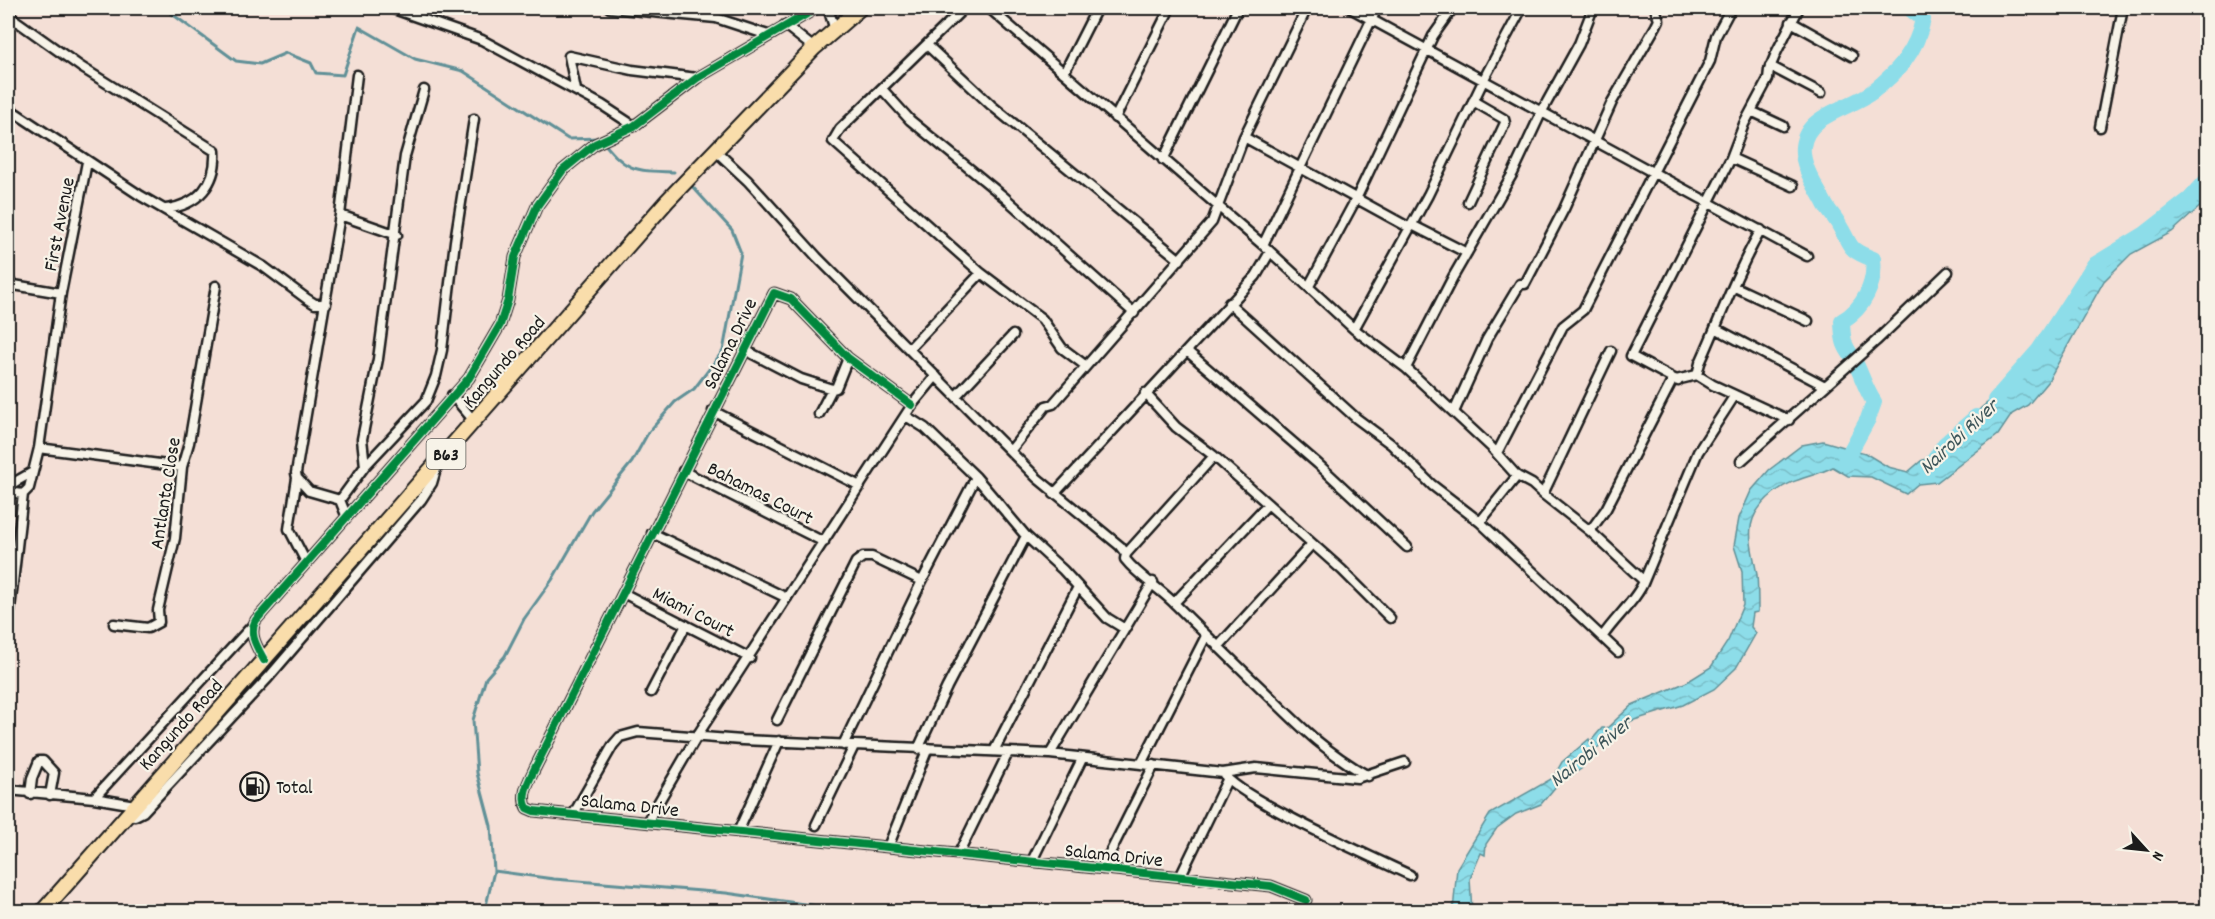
<svg xmlns="http://www.w3.org/2000/svg" width="2215" height="919" font-family="Dekko,sans-serif">
  <style>
    .water { fill: url(#water-waves); stroke: #609097; stroke-width: 1.5 }
    .lines { fill: none; stroke-linecap: round; stroke-linejoin: round }
    .stream { stroke: #609097; stroke-width: 3 }
    .river { stroke: #8ddde9; stroke-width: 16 }
    .minor-casing { stroke: #1c1c1c; stroke-width: 13 }
    .trunk-casing { stroke: #1c1c1c; stroke-width: 18 }
    .minor { stroke: #f7f3e8; stroke-width: 8 }
    .trunk { stroke: #f9ddab; stroke-width: 14 }
    .cycleway-casing { stroke: #f7f3e8; stroke-width: 11 }
    .cycleway { stroke: #00873e; stroke-width: 8 }
    .labels { text-anchor: middle; stroke-width: 4.5; stroke-linejoin: round; paint-order: stroke }
    .shield { fill: #f7f3e8; stroke: #5e5c59; stroke-width: 1.5 }
    .shield-label { font-size: 18px; font-weight: bold; fill: #1c1c1c }
    .street-label { font-size: 20px; fill: #1c1c1c; stroke: #f7f3e8 }
    .poi-label { font-size: 20px; fill: #1c1c1c; stroke: #f7f3e8; text-anchor: start }
    .water-label { font-size: 21px; font-style: italic; fill: #3e565a; stroke: #f7f3e8 }
  </style>
  <defs>
    <pattern id="water-waves" width="16" height="10" patternUnits="userSpaceOnUse" patternTransform="scale(1.5)"><rect width="16" height="10" fill="#8ddde9"/><path d="M0 5q4-4 8 0t8 0" fill="none" stroke="#79bdc7"/></pattern>
  </defs>
  <rect width="100%" height="100%" fill="#f4dfd6"/>
  <filter id="ink" filterUnits="userSpaceOnUse"><feTurbulence type="fractalNoise" baseFrequency=".0167" numOctaves="2"/><feDisplacementMap in="SourceGraphic" scale="12" xChannelSelector="R" yChannelSelector="G"/><feConvolveMatrix kernelMatrix="1 2 1 2 8 2 1 2 1" color-interpolation-filters="sRGB"/></filter>
  <g filter="url(#ink)">
    <!-- water -->
    <path class="water" d="M2207,184v15l-3,4 -32,29 -41,22 -27,27 -56,100 -20,24 -16,9 -14,21 -61,47 -19,2 -12,10 -35,-17 -23,-1 -15,-9c-19,10 -40,11 -58,25 -35,27 -24,48 -18,83 1,12 1,25 1,37l-5,1 -2,14 5,6 -20,35 -22,21 -31,16 -52,16 -34,27 -16,21 -24,16 -16,19 -25,10 -19,14 -11,16 -1,11 -4,-2 -11,26 2,32h-19l4,-43 33,-54 63,-36 9,-16 27,-23 1,3 12,-14h5l25,-23 55,-23 24,-15 17,-26 15,-36 -1,-34 -8,-25 5,-28 12,-27 18,-21 33,-25 21,-4 42,12 23,14 20,5 13,-11 22,-10 38,-43 32,-26 19,-20 13,-21 10,-7 22,-41 30,-37 68,-43z"/>
    <g class="lines">
      <!-- stream -->
      <path class="stream" d="M164,8l72,53 24,3 26,-11 25,10 5,10 27,2 16,-48 56,32 48,12 105,68 32,-1c26,33 32,33 74,34
        M494,871l60,8 172,14 134,19
        M489,912l-4,-2 9,-39 -3,-45 -14,-53 -4,-53 13,-42 19,-22 19,-37 28,-39 40,-69 40,-49 16,-29 27,-31 19,-13 29,-38 18,-98 -9,-23 -42,-46"/>
      <!-- river -->
      <path class="river" d="M1995,400l44,-50 55,-85 51,-31 45,-35 18,-20
        M1844,463l24,-44 6,-17c-8,-12 -11,-23 -17,-36 -11,-22 -14,-16 -15,-45 21,-12 34,-37 31,-62 -27,-10 -21,-13 -34,-34 -4,-8 -11,-14 -15,-23 -8,-15 -23,-37 -21,-55 3,-33 47,-38 69,-55 25,-19 45,-41 51,-73l-14,-11
        M1927,471l18,-27 31,-27"/>
      <defs>
        <path id="minor" d="M391,8l91,32 120,65 32,21
          M610,8l106,10 52,17
          M828,8l7,22
          M964,8l-124,121 -7,12 148,132 61,46 20,29 24,18
          M989,8l274,237 91,84 52,39 85,79 26,29
          M1350,8l457,248
          M8,15l73,52 134,84c2,33 -17,54 -49,58
          M1791,22l61,34
          M785,25l29,23
          M927,45l64,60 189,155
          M1770,66l51,27
          M1064,73l33,-65
          M882,89l28,31 93,76 131,117
          M576,90l-7,-34 63,14 65,8
          M8,108l133,88 123,71 43,32 8,5h11
          M1751,111l32,15
          M1115,118l55,-110
          M2100,127l23,-119
          M1244,137l166,91
          M715,150l33,31 69,76 220,221 83,68 6,8 -1,5c14,18 35,29 51,46 28,28 57,56 86,84 37,36 59,60 106,87
          M1731,158l62,28
          M1163,160l75,-152
          M1468,202l37,-79 -1,-4 -31,-18
          M340,215l57,20
          M1412,225l55,28
          M1761,230c-24,41 -41,89 -61,133l-3,12 16,10 76,35
          M1263,245l114,-237
          M8,284l53,9
          M1309,286l47,-87 77,-163 20,-28
          M1735,287l73,34
          M1229,303l127,115 35,26 41,41 48,37 138,130
          M1715,328l110,58
          M1354,329l74,-134 59,-122 35,-65
          M910,348l71,-75
          M745,350l56,29 31,10 4,-1 12,-30
          M1187,351l131,113 89,83
          M1406,368l47,-91 60,-104 29,-62 37,-67 14,-36
          M1678,381l-47,-25 100,-198 13,-34 24,-45 1,-9 8,-19 22,-43
          M1145,393l31,34 38,29 128,114 48,48
          M452,395l23,27
          M956,396l57,-61
          M912,405l-64,-47 -57,-59 -17,-6 -239,475c-6,13 -15,27 -8,40l7,3 737,75 35,14
          M713,411l147,75
          M1454,412l33,-73 33,-55h5l39,-75 48,-107 44,-76 3,-6 -4,-12
          M819,414l13,-25
          M906,416l19,12 51,49 50,59 37,34 44,48 18,11
          M39,448l143,19
          M1011,450l35,-44 7,-2 159,-182 32,-85 63,-129
          M1497,453l66,-127 20,-16 127,-249 6,-25 15,-28
          M1741,461l135,-120 72,-69
          M365,466l61,-65 10,-25 6,-26 13,-109 19,-122
          M683,471l141,71
          M297,478l-8,51 17,33
          M8,486l23,-13
          M8,492l15,2
          M1054,494l202,-218 14,-24
          M1543,494l47,37
          M340,500l-31,-9 -12,-13 -1,-5 44,-258 17,-140
          M346,515l-6,-15 25,-34 -3,-27 16,-80 27,-203 19,-66
          M1480,522l37,-46 15,8 11,10 68,-143
          M652,533l135,65
          M1126,554l88,-98
          M1644,581l54,-129 37,-57
          M623,593l127,65
          M1174,603l94,-99
          M114,624l34,4 11,-6 -1,-12 17,-72 7,-71 7,-24 27,-157
          M8,627l15,-133 6,-6 10,-40 22,-155 26,-131
          M1603,636c11,-17 35,-38 41,-55l-54,-50 16,-22 66,-128 25,-6
          M1218,647l94,-103
          M264,660c-7,-13 -16,-26 -8,-40l213,-242 31,-53 8,-25 7,-43 22,-51 26,-36 32,-26 39,-18 63,-48 120,-70
          M651,692l35,-67
          M777,720l79,-158 7,-5h9l50,24
          M843,745l79,-164 54,-104
          M918,749l29,-62 79,-151
          M994,751l84,-164
          M1050,754l173,19c15,25 153,86 187,102
          M1141,764l65,-128
          M1223,773l33,-5 101,10 48,-16
          M8,790l86,8 41,7
          M30,794l2,-16 7,-17h4l11,12 -4,22
          M94,798l158,-172
          M127,815l8,1 8,-4 125,-134 153,-178 11,-17 5,-17
          M573,815l40,-70 7,-8 18,-5 104,8 308,14 103,-172
          M647,822l50,-86 215,-331 24,-29
          M816,825l38,-79
          M738,832l41,-91
          M888,847l40,-99
          M959,853l49,-100
          M1032,861l50,-102
          M1102,869l52,-104
          M1180,877l47,-97"/>
        <path id="trunk" d="M42,912l625,-711 147,-153 46,-40"/>
      </defs>
      <!-- minor casing -->
      <use href="#minor" class="minor-casing"/>
      <!-- trunk casing -->
      <use href="#trunk" class="trunk-casing"/>
      <!-- minor -->
      <use href="#minor" class="minor"/>
      <!-- trunk -->
      <use href="#trunk" class="trunk"/>
      <defs>
        <path id="cycleway" d="M912,405l-64,-47 -57,-59 -17,-6 -239,475c-6,13 -15,27 -8,40l7,3 737,75 35,14
          M264,660c-7,-13 -16,-26 -8,-40l213,-242 31,-53 8,-25 7,-43 22,-51 26,-36 32,-26 39,-18 63,-48 120,-70"/>
      </defs>
      <!-- cycleway casing -->
      <use href="#cycleway" class="cycleway-casing"/>
      <!-- cycleway -->
      <use href="#cycleway" class="cycleway"/>
    </g>
  </g>
  <!-- icons -->
  <defs>
    <symbol id="fuel-ring" viewBox="-11 -11 22 22"><circle r="9.5" fill="#f7f3e8" stroke="#1c1c1c" stroke-width="1.5"/><path d="M-5.5-6h7V0h2V4h1.3V-2.5L3-4.5l.8-.8L6-3V5H2.5V1h-1V6h-7ZM-4.2-4.7v3.2H.2V-4.7Z" fill="#1c1c1c"/></symbol>
  </defs>
  <g fill-rule="evenodd">
    <use href="#fuel-ring" x="238" y="770" width="33" height="33"/>
  </g>
  <g class="labels">
    <!-- shield labels -->
    <rect class="shield" x="426.5" y="439" width="39" height="30" rx="4.5"/>
    <g class="shield-label">
      <text x="446" y="460">B63</text>
    </g>
    <!-- street labels -->
    <g class="street-label">
      <text transform="translate(58 224) rotate(-79)" y="7">First Avenue</text>
      <text transform="translate(729 343) rotate(-64)" y="7">Salama Drive</text>
      <text transform="translate(503 361) rotate(-49)" y="7">Kangundo Road</text>
      <text transform="translate(761 492) rotate(27)" y="7">Bahamas Court</text>
      <text transform="translate(164 493) rotate(-81)" y="7">Antlanta Close</text>
      <text transform="translate(694 611) rotate(27)" y="7">Miami Court</text>
      <text transform="translate(180 724) rotate(-48)" y="7">Kangundo Road</text>
      <text transform="translate(630 804) rotate(6)" y="7">Salama Drive</text>
      <text transform="translate(1114 854) rotate(6)" y="7">Salama Drive</text>
    </g>
    <!-- poi labels -->
    <g class="poi-label">
      <text x="276" y="793">Total</text>
    </g>
    <!-- water labels -->
    <g class="water-label">
      <text transform="translate(1958 436) rotate(-43)" y="7">Nairobi River</text>
      <text transform="translate(1590 751) rotate(-39)" y="7">Nairobi River</text>
    </g>
  </g>
  <!-- margin -->
  <rect width="2215" height="919" fill="none" stroke="#f7f3e8" stroke-width="30"/>
  <rect x="15" y="15" width="2185" height="889" fill="none" stroke="#1c1c1c" stroke-width="2" filter="url(#ink)"/>
  <!-- north arrow -->
  <g transform="translate(2146 850) rotate(117)" stroke="#f7f3e8" stroke-width="4.5" paint-order="stroke">
  <path d="M0-4.5L10 22L0 15L-10 22Z" fill="#1c1c1c"/>
  <text y="-9" font-size="16" font-weight="bold" text-anchor="middle" fill="#1c1c1c">N</text>
  </g>
</svg>
